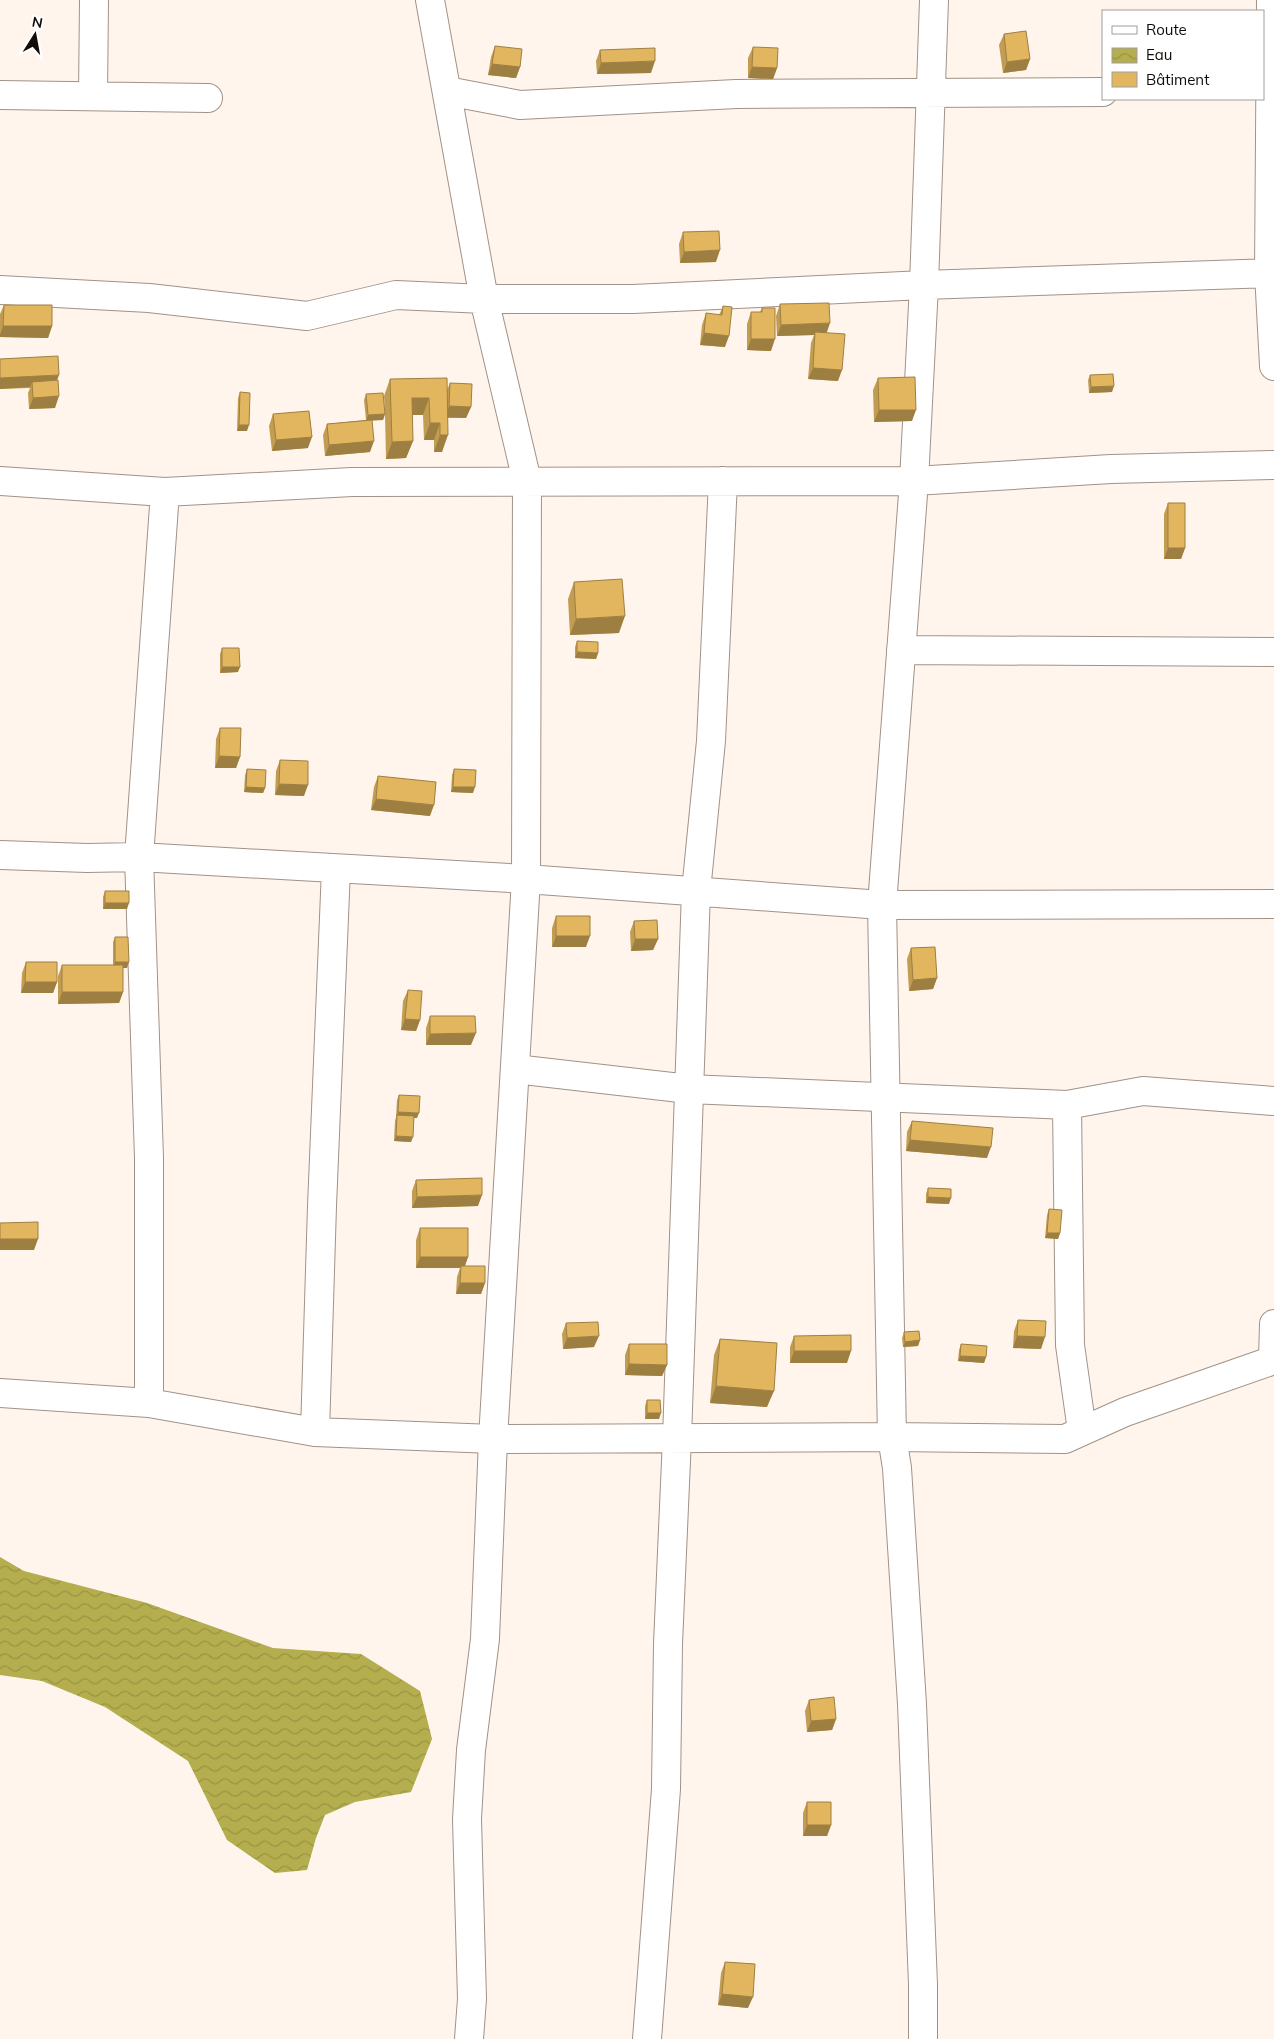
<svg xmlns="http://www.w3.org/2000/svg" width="1274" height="2039" font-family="Mulish,sans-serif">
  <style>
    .water { fill: url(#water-waves) }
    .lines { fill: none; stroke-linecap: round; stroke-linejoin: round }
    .minor-casing { stroke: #a19285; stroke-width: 30 }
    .minor { stroke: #fff; stroke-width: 28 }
    .wall { fill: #c29d51 }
    .shaded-wall { fill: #9e7f42 }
    .building { fill: #e2b65e; stroke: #9e7f42 }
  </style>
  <defs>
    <pattern id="water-waves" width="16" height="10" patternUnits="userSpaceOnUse" patternTransform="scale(1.25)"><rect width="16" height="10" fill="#b4ae4e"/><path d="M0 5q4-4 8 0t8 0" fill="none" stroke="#9a9443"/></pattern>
  </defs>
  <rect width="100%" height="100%" fill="#fff5ed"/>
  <!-- water -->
  <path class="water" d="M0,1557l24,14 123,32 126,45 88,6 59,37 12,48 -21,53 -56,10 -30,13 -9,23 -9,32 -32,3 -48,-33 -39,-79 -83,-54 -63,-26 -42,-6z"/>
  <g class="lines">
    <defs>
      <path id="minor" d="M430,0l54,299 43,182 -1,398 -33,560 -8,200 -14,111 -4,69 5,180 -3,40
        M1271,0l-2,273 5,93
        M447,91l73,14 216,-11 367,-2
        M0,95l208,3
        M93,96l1,-96
        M0,290l149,8 158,18 89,-21 88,4h149l291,-14 350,-12
        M0,481l165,11 187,-10 562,-1 197,-12 163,-4
        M901,650l373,2
        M0,855l87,3 52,-1 387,22 356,26 392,-1
        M515,1069l174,20 378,16 76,-14 131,10
        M1067,1105l3,240 12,86
        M1273,1360l1,-36
        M0,1393l149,10 166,29 178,7 399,-2 173,2 60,-27 149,-52
        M149,1403v-245l-10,-301 26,-365
        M315,1432l7,-226 14,-337
        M647,2039l19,-250 2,-145 9,-206 19,-547 15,-150 12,-260
        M923,2039v-54l-11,-281 -15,-236 -5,-31 -10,-532 32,-424 10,-196 10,-285"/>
    </defs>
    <!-- minor casing -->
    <use href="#minor" class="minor-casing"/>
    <!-- minor -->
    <use href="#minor" class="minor"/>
  </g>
  <!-- wall -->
  <path class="wall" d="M1004,34l26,25 -4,11 -23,3 -4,-28z
    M495,46l25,21 -4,11 -28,-3 3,-18z
    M753,47l24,21 -4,11 -25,-1v-20z
    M600,50l51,23 -54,1 -1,-13z
    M683,232l33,30 -36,1 -1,-19z
    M780,304l46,29 12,48 -30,-2 3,-36 3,-8 -37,1 -1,-20z
    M4,305l48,21 -4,12 -48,-1v-23z
    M723,306l2,41 -25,-2 2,-20 4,-12 13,2z
    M762,308l9,43 -24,-1v-26l4,-12h9z
    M0,359l58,21 -3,28 -26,1 -1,-16 2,-5 -30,1z
    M1090,375l22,17 -23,1 -1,-13z
    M878,378l34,43 -38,1 -1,-32z
    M390,379l57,11 3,-7 21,24 -5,11h-18l-6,34h-8v-12h-10l-1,-25h-11l1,26 -7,17 -20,1 -1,-45 -2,6h-11l-2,32 -45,4 -2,-21 4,-11 39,-4 -2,-20 2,-6 19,16 -1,-14z
    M240,392l7,39h-10l1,-33z
    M273,414l35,34 -36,3 -3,-25z
    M1168,503l17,45 -4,11h-17v-45z
    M574,582l45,51 -49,2 -2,-36z
    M577,641l21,12 -2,6 -21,-1v-11z
    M222,648l16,24 -18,1v-19z
    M220,728l20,29 -4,11h-21l1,-29z
    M280,760l24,36 -29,-1 1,-24z
    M247,769l18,19 -2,5 -19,-1 1,-17z
    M454,769l19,24 -22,-1 1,-17z
    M378,776l52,40 -59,-6 3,-23z
    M105,891l22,18h-24v-12z
    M556,916l30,31h-34v-19z
    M634,921l24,18 -5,11 -22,1 -1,-19z
    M115,937l12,31h-4v24l-4,11 -61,1v-28l4,-11h51v-23z
    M911,948l26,30 -4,11 -24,2 -2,-32z
    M26,962l31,20 -4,11h-32l1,-20z
    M408,990l12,30 -4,11 -15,-1 2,-29z
    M430,1016l41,29h-45v-17z
    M399,1095l18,23h-3l-3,24 -17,-1 1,-20 1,-4 1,-17z
    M912,1121l75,37 -81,-7 1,-19z
    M416,1180l62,26 -66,2v-17z
    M928,1188l21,16 -23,-1v-9z
    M1049,1209l11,24 -2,6 -13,-1 2,-23z
    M420,1228l48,29 -3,9 20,17 -4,11h-25l1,-17 3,-9h-44v-28z
    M1018,1320l23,29 -28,-1 1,-17z
    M566,1323l28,24 -31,2 -1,-15z
    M904,1332l16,8 -2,6 -15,1 -1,-9z
    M794,1336l53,27h-57v-16z
    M720,1339l47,68 -57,-4 4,-48z
    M629,1344l38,21 -5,11 -37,-1v-20z
    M961,1344l25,13 -2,6 -26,-2 1,-11z
    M647,1400l12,19h-14v-13z
    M809,1700l27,19 -4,11 -25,2 -2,-21z
    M807,1802l24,23 -4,11h-24v-23z
    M725,1962l23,46 -30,-3 3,-32z"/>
  <!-- shaded-wall -->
  <path class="shaded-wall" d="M1030,59l-4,11 -23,3 4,-11z
    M655,61l-4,12 -54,1 4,-11z
    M492,64l28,3 -4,11 -28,-3z
    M752,67l25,1 -4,11 -25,-1z
    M720,250l-4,12 -36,1 4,-11z
    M830,323l-4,12 -11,-3 -1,3 -37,1 4,-11z
    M3,326h49l-4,12 -48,-1v-2z
    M704,333l25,3 -4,11 -25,-2z
    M751,339h24l-4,12 -24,-1z
    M813,368l29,2 -4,11 -30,-2z
    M59,375l-4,11 -23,-4 -2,5 -30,2v-11z
    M1114,386l-2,6 -23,1 2,-6z
    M59,396l-4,12 -26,1 4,-11z
    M412,398h17l-6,17h-18z
    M449,406l22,1 -5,11 -21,-1z
    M879,410h37l-4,11 -38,1z
    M385,414l-2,6 -17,1 2,-6z
    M430,423h10l-6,17h-10z
    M239,425h10l-2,6h-10z
    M440,435h8l-6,17h-8z
    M312,437l-4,11 -36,3 4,-11z
    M374,441l-4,11 -45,4 4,-11z
    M413,441l-7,17 -20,1 6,-17z
    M1168,548h17l-4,11h-17z
    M625,616l-6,17 -49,2 6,-16z
    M577,652l21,1 -2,6 -21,-1z
    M222,667h18l-2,5 -18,1z
    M219,756l21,1 -4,11h-21z
    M279,784l29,1 -4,11 -29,-1z
    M246,787l19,1 -2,5 -19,-1z
    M453,787h22l-2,6 -22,-1z
    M376,799l58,6 -4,11 -59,-6z
    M105,903h24l-2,6h-24z
    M556,936h34l-4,11h-34z
    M635,939h23l-5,11 -22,1z
    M115,962h14l-2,6h-14z
    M937,978l-4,11 -24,2 4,-11z
    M25,982h32l-4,11h-32z
    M62,992h61l-4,11 -61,1z
    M405,1019l15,1 -4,11 -15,-1z
    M476,1033l-5,12h-45l4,-11z
    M398,1112l21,1 -2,5 -20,-1v-2l-1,2z
    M396,1136l17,1 -2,5 -17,-1z
    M910,1140l81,7 -4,11 -81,-7z
    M482,1195l-4,11 -66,2 5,-11z
    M928,1197l23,1 -2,6 -23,-1z
    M1047,1233h13l-2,6 -13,-1z
    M0,1239h38l-4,11h-34z
    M420,1257h48l-4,11 -3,-2 -1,2h-44z
    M460,1283h25l-4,11h-25z
    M599,1336l-5,11 -31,2 4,-11z
    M1017,1336l28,1 -4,12 -28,-1z
    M920,1340l-2,6 -15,1 2,-5z
    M794,1351h57l-4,12h-57z
    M960,1356l26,1 -2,6 -26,-2z
    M629,1364l38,1 -5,11 -37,-1z
    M716,1386l58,5 -7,16 -57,-4z
    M647,1413h14l-2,6h-14z
    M836,1719l-4,11 -25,2 4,-11z
    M807,1825h24l-4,11h-24z
    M722,1994l31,3 -5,11 -30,-3z"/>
  <!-- building -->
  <path class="building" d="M1026,31l4,28 -23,3 -3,-28z
    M495,46l27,3 -2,18 -28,-3z
    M753,47l25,1 -1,20 -25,-1z
    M655,48v13l-54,2 -1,-13z
    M719,231l1,19 -36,2 -1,-20z
    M829,303l1,20 -49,2 -1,-21z
    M4,305h48v21h-49z
    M723,306l9,1 -3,29 -25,-3 2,-20 16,2z
    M762,308h13v31h-24v-27h11z
    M815,332l30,2 -3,36 -29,-2z
    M58,356l1,19 -59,3v-19z
    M1113,374l1,12 -23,1 -1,-12z
    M915,377l1,33h-37l-1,-32z
    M447,378l1,57h-8v-12h-10l-1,-25h-17l1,43 -21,1 -2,-63z
    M58,380l1,16 -26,2 -1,-16z
    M450,383l22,1 -1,23 -22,-1z
    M240,392l10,1 -1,32h-10z
    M383,393l2,21 -17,1 -2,-21z
    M309,411l3,26 -36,3 -3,-26z
    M372,420l2,21 -45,4 -2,-21z
    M1168,503h17v45h-17z
    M622,579l3,37 -49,3 -2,-37z
    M577,641l21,1v11l-21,-1z
    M222,648h17l1,19h-18z
    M220,728h21l-1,29 -21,-1z
    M280,760l28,1v24l-29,-1z
    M247,769l19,1 -1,18 -19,-1z
    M454,769l22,1 -1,17h-22z
    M378,776l58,6 -2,23 -58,-6z
    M105,891h24v12h-24z
    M556,916h34v20h-34z
    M657,920l1,19h-23l-1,-18z
    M115,937h13l1,25h-14z
    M935,947l2,31 -24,2 -2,-32z
    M26,962h31v20h-32z
    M62,965h61v27h-61z
    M408,990l14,1 -2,29 -15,-1z
    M430,1016h45l1,17 -46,1z
    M399,1095l21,1 -1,17 -21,-1z
    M397,1115l17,1 -1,21 -17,-1z
    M912,1121l81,7 -2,19 -81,-7z
    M482,1178v17l-65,2 -1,-17z
    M928,1188l23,1v9l-23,-1z
    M1049,1209l13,1 -2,23h-13z
    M38,1222v17h-38v-16z
    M420,1228h48v29h-48z
    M461,1266h24v17h-25z
    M1018,1320l28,1 -1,16 -28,-1z
    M598,1322l1,14 -32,2 -1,-15z
    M919,1331l1,9 -15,2 -1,-10z
    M851,1335v16h-57v-15z
    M720,1339l57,4 -3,48 -58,-5z
    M629,1344h38v21l-38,-1z
    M961,1344l26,2 -1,11 -26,-1z
    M647,1400h13l1,13h-14z
    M834,1697l2,22 -25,2 -2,-21z
    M807,1802h24v23h-24z
    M725,1962l30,2 -2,33 -31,-3z"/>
  <!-- legend -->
  <rect x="1102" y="10" width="162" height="90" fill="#ffffff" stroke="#a09e9c"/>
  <rect x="1112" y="26" width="25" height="8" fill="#ffffff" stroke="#a09e9c"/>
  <text x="1146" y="35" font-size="15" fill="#120c08">Route</text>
  <rect x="1112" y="48" width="25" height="15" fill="url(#water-waves)" stroke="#a09e9c"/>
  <text x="1146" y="60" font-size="15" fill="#120c08">Eau</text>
  <rect x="1112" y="72" width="25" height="15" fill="#e2b65e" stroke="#a09e9c"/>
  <text x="1146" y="85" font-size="15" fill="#120c08">Bâtiment</text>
  <!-- north arrow -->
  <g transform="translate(35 35) rotate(11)" stroke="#ffffff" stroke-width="4" paint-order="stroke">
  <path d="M0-4L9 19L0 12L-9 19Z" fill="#120c08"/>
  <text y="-8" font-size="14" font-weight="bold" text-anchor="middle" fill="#120c08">N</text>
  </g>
</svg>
